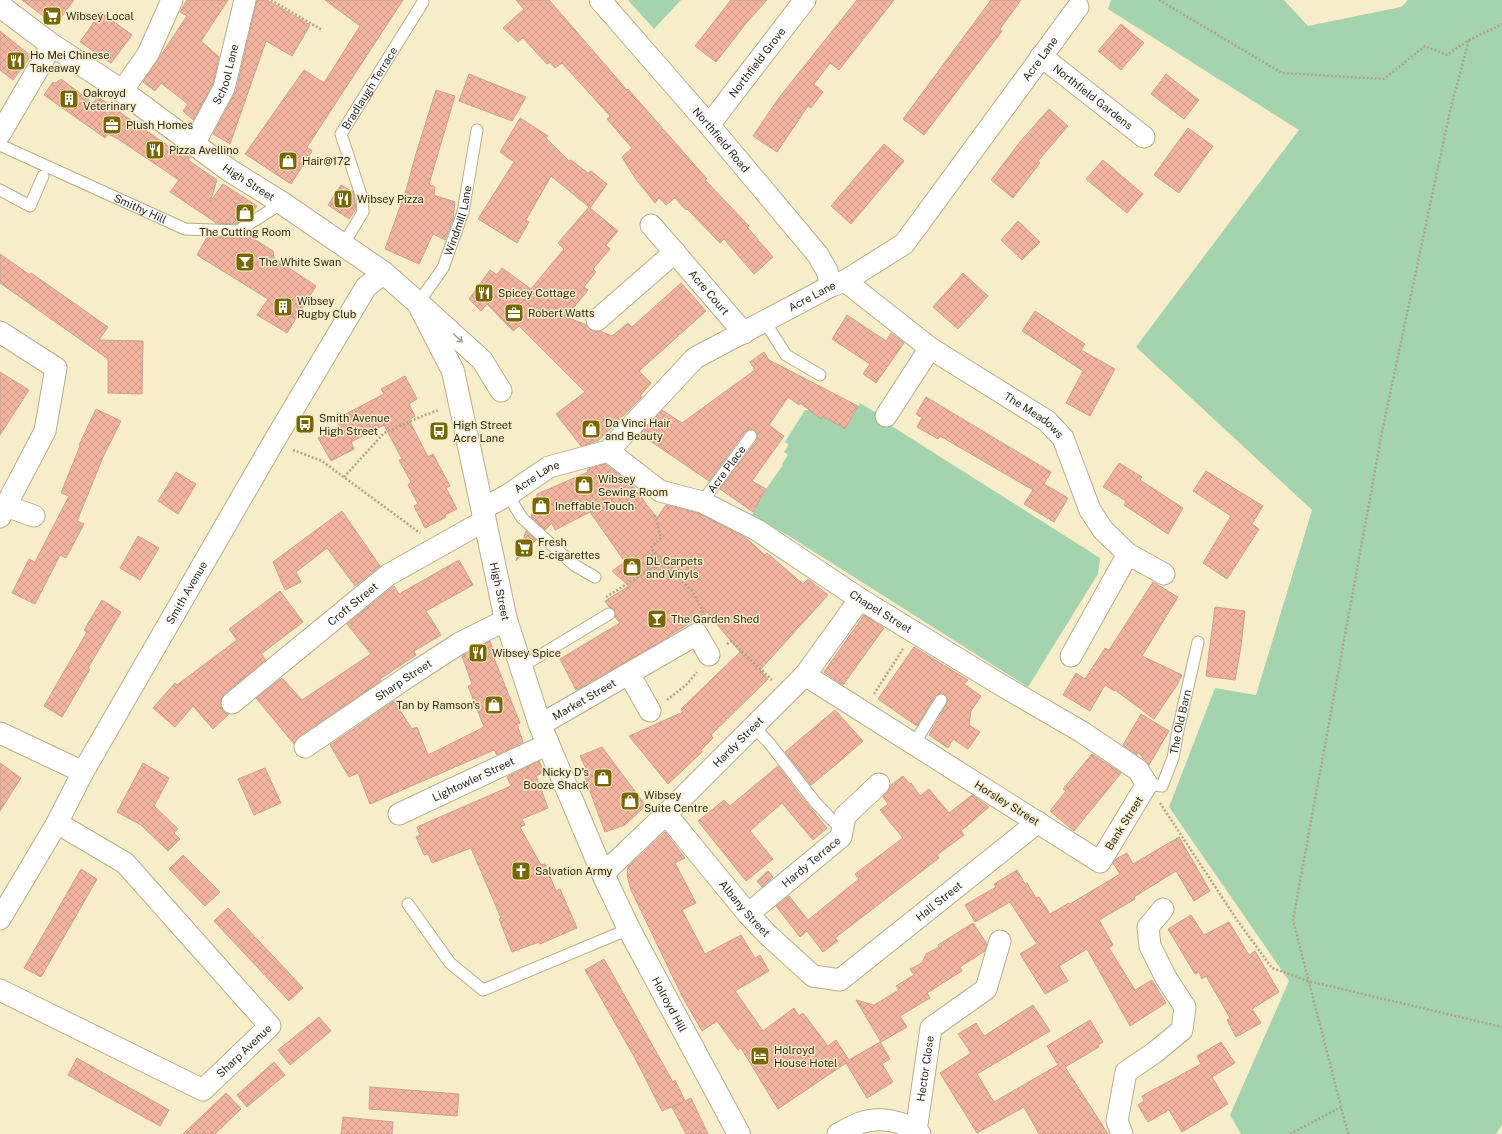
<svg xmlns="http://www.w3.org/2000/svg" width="1502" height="1134" font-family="'Public Sans',sans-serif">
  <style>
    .green { fill: #a4d3b0 }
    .building { fill: url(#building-cross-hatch); stroke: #c8a296 }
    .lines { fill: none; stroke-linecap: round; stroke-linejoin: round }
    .lane-casing { stroke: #b7ad8b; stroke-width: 13 }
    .street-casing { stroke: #b7ad8b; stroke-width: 23 }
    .secondary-casing { stroke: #b7ad8b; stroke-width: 24 }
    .path { stroke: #ada589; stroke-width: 2.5; stroke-dasharray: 2 2; stroke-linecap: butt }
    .lane { stroke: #fff; stroke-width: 11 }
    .street { stroke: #fff; stroke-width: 21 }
    .secondary { stroke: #fff; stroke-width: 22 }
    .oneway { stroke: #a19f99 }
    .labels { text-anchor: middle; stroke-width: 3; stroke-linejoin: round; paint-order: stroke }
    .poi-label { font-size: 11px; fill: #2e2a1d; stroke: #f7edc8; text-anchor: start }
    .street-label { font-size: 11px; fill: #2e2a1d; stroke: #f7edc8 }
  </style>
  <defs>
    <pattern id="building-cross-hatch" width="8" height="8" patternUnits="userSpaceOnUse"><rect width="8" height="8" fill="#f2b49f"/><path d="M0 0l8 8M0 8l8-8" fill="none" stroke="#d09b88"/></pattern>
  </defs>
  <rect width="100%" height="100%" fill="#f7edc8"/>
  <!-- green -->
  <path class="green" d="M628,0h53l-27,29z
    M1111,0h173l24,26 93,-19 7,-7h94v1125l-6,9h-255l-11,-19 59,-134 -120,-174 46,-119 41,7 56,-185 -176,-163 163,-217 -191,-121z
    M860,403l31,19 -1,3 210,133 -2,16 -70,113 -239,-151 -37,-21 14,-26 17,-24 -1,-1 6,-9 -4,-3 5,-7 -4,-3 20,-32c14,0 28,12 40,19z"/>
  <!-- building -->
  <path class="building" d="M22,0h52l-19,25z
    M187,0h41l-27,41 18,16 -6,27 -20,36 -10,-9 5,-7 -27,-21 -6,8 -12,-9 44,-66 -7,-4z
    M257,0h10l43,25 -18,31 -26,-15 -36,103 -17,-10 23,-43z
    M325,0h78l-96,147 5,4 -21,33 -46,-30 59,-84 20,13 36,-57z
    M516,0h33l78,90 1,-1 79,90 -2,1 44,46 -2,1 26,30 -19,17 -30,-35 -4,4 -33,-34 -1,1 -11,-12 -9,7 -7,-7 -4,5 -20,-25 -13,-21 10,-9 -25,-29 3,-3 -48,-53 -7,5 -5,-6 -3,2 -24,-26 -5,4 -15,-14 21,-19z
    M731,0h36l-20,22 -31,40 -21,-16z
    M857,0h37l-55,70 -9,-7 -16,21 9,8 -12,16 -3,-2 -31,46 -24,-16 25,-37z
    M991,0h30l-21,29 2,2 -78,104 -21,-16z
    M101,12l31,23 -21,28 -31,-21z
    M1121,24l23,19 -23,27 -23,-19z
    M0,31l31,25 -18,24 -13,-10z
    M469,74l57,23 -14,24 -53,-20z
    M1166,74l33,26 -15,19 -33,-25z
    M61,79l32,24 5,-6 69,48 23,13 -2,2 29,20 -7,22 13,-18 34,22 -6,9 -15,9 -21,-1v-1l-45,-30 9,-12 -61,-41 -10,-5 -3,4 -61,-43 9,-13 3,1z
    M436,90l19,6 -26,88 6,3 -1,8 21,7 -2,18 -8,20 -12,-6 -14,30 -34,-15 22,-62 8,-30z
    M1049,109l19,17 -30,35 2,2 -27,35 -22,-18 29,-38z
    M520,118l28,18 -2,2 23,23 2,-1 17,13 3,-2 16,13 -17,24 28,23 -12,14 4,4 -17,20 3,3 -12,15 4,3 -22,27 21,8 6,6h7l12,5 16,-13 4,4 49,-44 25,28 -67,60 12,12 -11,13 2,1 -44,44 -17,5 -25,-32 29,-22 -66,-66 -6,5 -26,-27 -6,7 -12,-12 21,-29 7,5 5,-7 29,21 33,-40 -6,-6 31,-36 -38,-31 -25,44 3,2 -12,21 -39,-24 36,-57 -14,-10z
    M1188,128l25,18 -34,47 -25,-18z
    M884,144l20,17 -53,63 -20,-18z
    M1103,160l40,34 -16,19 -41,-34z
    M341,185l12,7 1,5 2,12 -7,10 -21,-14z
    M1018,221l22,21 -18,18 -21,-20z
    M246,234l27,17 1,7 42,28 -29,47 -30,-18 11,-16 -71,-44 10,-18 31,1z
    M0,254l30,21 1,-2 77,54 -9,13 44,1 -1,53 -34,-1v-34l-108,-76z
    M963,273l25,23 -30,33 -25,-22z
    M1035,311l50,33 -4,6 34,19 -25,47 -24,-13 17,-32 -61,-40z
    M847,315l39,26 5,-8 13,10 -28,40 -13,-9 7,-10 -38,-25z
    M764,352l5,8 89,46 -13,23 -22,-13 -2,3 -21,-16 -1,2 -11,-8 -19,28 15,11 -32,45 14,8 -13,23 -33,-23 37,-49 1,-6 -3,-4 -6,-1 -4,3 -36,49 -69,-47 22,-24 20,13 73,-53 -5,-8z
    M0,372l29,18 -29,45z
    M405,376l12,23 -8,5 6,12 -6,4 19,37 5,-3 17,32 -4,2 11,21 -12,6 1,2 -21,11 -11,-22 4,-2 -10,-19 3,-3 -12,-22 3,-1 -18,-34 -33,17 3,7 -23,12 -13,-23 22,-11 -4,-8 48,-25 -3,-5z
    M926,397l125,75 -7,12 24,14 -14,24 -30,-18 9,-14 -93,-54 -2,3 -21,-12 5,-9 -6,-4z
    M96,409l25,12 -18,36 -26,64 7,3 -18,34 -6,-3 -25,49 -23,-11 17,-34 6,3 34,-66 -8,-3 19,-47 -1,-1z
    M1119,463l23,14 -2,3 43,28 -15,26 -44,-29 2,-4 -23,-14z
    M605,464l16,12 9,11 2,-2 25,33 9,-13 32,8 48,25 19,17 2,-2 36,31 5,-5 20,16 -68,75 8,9 -57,56 2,3 -12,12 1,2 -34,32 -39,-48 54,-24 -2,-3 59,-57 -33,-40 -52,33 -79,45 -16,-31 60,-36 -5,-6v-7l-6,-3 -4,-6 24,-15 -17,-15 13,-9 -35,-50 -35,18 -3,-7 -7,7 -14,-13 5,-15 1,-8 51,-22 -1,-2 4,-2z
    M1206,471l57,35 -11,18 7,5 -32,50 -24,-16 28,-47 -38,-25z
    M176,472l20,12 -18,30 -20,-13z
    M342,511l38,55 -25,20 -28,-38 -31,24 5,10 -16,8 -12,-28z
    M526,531l10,9 -20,21z
    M138,536l21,12 -19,32 -20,-12z
    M459,560l14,25 -47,26 15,24 -27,16 2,4 -36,24 1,2 -83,56 -4,7 -38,-46 26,-20 20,22 69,-46 -24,-30 47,-38 5,8z
    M1153,582l25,15 -36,59 40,19 -5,10 -23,34 -39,-29 -1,1 -9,-6 -15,26 -27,-16 13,-22 9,6 20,-31 4,2z
    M280,591l23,31 -42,32 5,6 -42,34 -3,5 -1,6 3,6 6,3 -16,15 -20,-23 -18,21 -22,-19 22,-25 2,2 60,-45 -8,-11z
    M102,600l19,12 -33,56 2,1 -28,48 -18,-11 43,-74 -3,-2z
    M1215,607l30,4 -4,35 -6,34 -29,-4z
    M864,615l20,13 -41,57 -19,-13z
    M490,641l6,16 -2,1 26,65 -3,1 6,18 -26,13 -3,-5 -124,54 -12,-31 -9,4 -19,-32 64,-44 18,28 5,-2 11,28 56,-28 -16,-41 4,-2 -10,-28z
    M914,647l54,33 -4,4 17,12 -10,15 -2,14 11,7 -12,17 -15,-10 -5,9 -19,-13 18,-32v-6l-3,-3 -3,-1 -6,3 -18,30 -39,-27z
    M835,710l28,31 -25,22 -27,22 -26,-33z
    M1141,714l28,17 -20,34 -11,-13 -1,3 -14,-10z
    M602,747l41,55v6l-18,17 -20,7 -21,-57 4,-2 -8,-17z
    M1092,754l29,19 -47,58 -24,-20 16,-20 -3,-2z
    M539,761l5,11 -8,4 12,32 -26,11 3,6 -5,2 21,38 4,-1 11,27 4,-2 17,39 -37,16 -1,-2 -27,10 -13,-33 2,-1 -30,-70 -39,15 -4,-9 -4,1 -8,-18 4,-2 -3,-8 94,-41 -4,-9z
    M0,763l21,15 -21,33z
    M143,763l26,15 -15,28 24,23 -4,4 6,6 -12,12 -27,-26 -24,-13z
    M778,766l21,28 28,34 -14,12 -31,-37 -32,28 23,28 -27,22 -48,-60 26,-21 6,6z
    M265,768l16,35 -27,12 -16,-36z
    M903,776l7,8 1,-1 9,13 9,-7 20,24 23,-18 17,12 -28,24 3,4 -27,20 2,3 -104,80 3,3 -15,11 -16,-21 -7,6 -24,-31 13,-10 19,24 51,-41 -4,-5 48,-36 -23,-28 8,-6 -5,-7 4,-5 4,-7z
    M665,832l20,26 -10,5 21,40 -14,7 23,44 36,-19 14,23 5,-3 9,16 -34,20 28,40 31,-23 5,8 4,-3 25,33 8,-6 13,20 31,-18 10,17 -8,5 11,18 -26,16 -21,-35 -68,46 -37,-61 -3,2 -21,-29 -15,10 -20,-35 -51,-106 -4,-15 1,-8z
    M1179,837l31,54 -16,10 -18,-30 -42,26 1,2 -36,21 14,25 -4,3 26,42 17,-10 14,23 -36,23 -43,-77 -28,17 9,15 -23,13 -25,-40 17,-10 -27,-42 -35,20 -10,-17 31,-18 -2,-3 23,-14 8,14 2,-1 9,15 3,-1 11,17 19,-11 1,1 50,-30 -7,-11 3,-4 11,-6 6,11z
    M183,855l37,37 -15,14 -36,-37z
    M81,869l16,10 -56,98 -17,-9z
    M768,871l5,6 -11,10 -5,-6z
    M228,908l75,80 -14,13 -75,-80z
    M1191,915l13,20 25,-13 20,33 6,-4 24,41 -27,17 9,14 -25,14 -9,-17 3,-2 -24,-42 -4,3 -3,-7 -4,2 -27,-45z
    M973,923l14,21 -2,7 -25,16 2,4 -35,22 3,5 -30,18 7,11 -26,15 -25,-42 18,5 25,-15 -3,-4 18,-11 -4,-6 12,-6 4,-9 13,-7 -1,-2z
    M604,959l69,123 2,-2 10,21 6,-3 17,36h-22l-14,-27 11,-5 -21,9 -26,-51 -51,-90z
    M1033,1005l17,26 -73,43 17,28 64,-37 -11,-19 43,-26 13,22 -5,3 1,2 -34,20 43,67h-69l-15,-27 -47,26 -37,-60 31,-20 -13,-19 18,-11 8,13z
    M319,1017l12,14 -41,34 -12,-15z
    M1221,1042l14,21 -23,14 16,27 -46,28 -13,-22 -21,12 -10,-17 6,-4 -2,-5 59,-32 -4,-8z
    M77,1058l92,52 -9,16 -92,-51z
    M274,1062l11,13 -38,32 -10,-12z
    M370,1087l89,7 -2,22 -88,-7z
    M226,1093l15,16 -26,25h-32z
    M343,1117l50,5 -1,12h-51z"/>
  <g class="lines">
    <defs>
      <g id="lane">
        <path id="s1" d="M0,145l185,84 53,2 44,-28"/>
        <path d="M0,190l30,16 13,-30"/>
        <path id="s2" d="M343,245l20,-33 -1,-14 -21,-64 82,-132"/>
        <path id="s3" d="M418,303l25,-35 20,-56 14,-82"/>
        <path d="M765,322l21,33 34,20"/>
        <path d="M508,495l14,23 52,47 21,12"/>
        <path id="s4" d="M702,502l49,-66"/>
        <path d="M521,667l88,-53"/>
        <path d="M754,727l16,17 45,58 19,20 10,2"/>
        <path d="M914,744l27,-44"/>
        <path id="s5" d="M1147,784l15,2 11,-28 4,-23 21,-93"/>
        <path d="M408,904l42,59 33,27 146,-61"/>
      </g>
      <g id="street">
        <path id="s6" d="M600,0l109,125 109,130 9,16 4,15"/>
        <path id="s7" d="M1041,56l103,81"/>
        <path d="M122,91l26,-37 24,-54"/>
        <path id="s8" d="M709,125l96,-125"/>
        <path d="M0,134l52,-89"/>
        <path id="s9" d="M194,144l30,-56 21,-88"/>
        <path id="s10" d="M651,225l93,108"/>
        <path id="s11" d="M845,281l85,67 117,73 16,17 27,72 13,20 25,24 -57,102"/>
        <path d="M419,303l63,57 19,31"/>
        <path d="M597,320l78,-68"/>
        <path d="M0,332l56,36 -11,63 -45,86"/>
        <path d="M886,416l44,-68"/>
        <path id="s12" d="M608,451l52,40 42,11 55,28 103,69 141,86 81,47 56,38 9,14 -47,78 -295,-187"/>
        <path d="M6,506l28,10"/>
        <path id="s13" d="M482,509l26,-14 41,-28 59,-16 87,-93 136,-72 14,-5 59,-37 174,-237"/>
        <path d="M1128,554l36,20"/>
        <path d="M629,674l21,37"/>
        <path id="s14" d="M232,703l156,-128 96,-54"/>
        <path id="s15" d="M540,725l157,-91 12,21"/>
        <path d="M0,733l83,39"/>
        <path id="s16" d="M305,747l101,-69 54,-35 46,-23"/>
        <path id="s17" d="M399,814l149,-70"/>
        <path id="s18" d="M666,814l82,100 20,21 45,41 27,4 198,-158"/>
        <path id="s19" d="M603,874l63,-60 139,-139 55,-76"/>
        <path id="s20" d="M748,914l93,-77 4,-21 34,-32"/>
        <path id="s21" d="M0,919l57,-96 26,-51 190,-329 93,-156 18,-14"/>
        <path id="s22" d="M0,990l203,100 67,-64 -145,-163 -68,-40"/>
        <path id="s23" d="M916,1131l15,-103 55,-39 14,-48"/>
        <path d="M838,1134c7,-4 15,-8 22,-11 19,-7 45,-2 60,11"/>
        <path d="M1122,1134l-5,-13 9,-49 28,-19 28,-23 3,-23 -19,-29 -16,-32 -2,-19 15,-18"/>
      </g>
      <g id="secondary">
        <path id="s24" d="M0,6l52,39 70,46 107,79 53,33 102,70 34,30 35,68 53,249 34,105 63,149 26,55 110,205"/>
      </g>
    </defs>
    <!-- lane casing -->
    <use href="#lane" class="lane-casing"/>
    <!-- street casing -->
    <use href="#street" class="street-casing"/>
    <!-- secondary casing -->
    <use href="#secondary" class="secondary-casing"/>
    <!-- path -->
    <path class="path" d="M271,0l51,30
      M1159,0l123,73 102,6 41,-33 22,9 22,-15 33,-16
      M293,450l29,11 98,72
      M344,477l40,-44 41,-18 14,-5
      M662,562l30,29 13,24
      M606,597l56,-35 -11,-14 10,-10 -6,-22 1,-3
      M727,644l4,-3 41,39
      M874,694l29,-45
      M667,700l19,-15 11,-13
      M1160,803l77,117 35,48 36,13 194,46
      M1290,1134l51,-27
      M1348,1134l-55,-214 90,-493 67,-316 19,-71"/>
    <!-- lane -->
    <use href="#lane" class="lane"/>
    <!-- street -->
    <use href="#street" class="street"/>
    <!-- secondary -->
    <use href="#secondary" class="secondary"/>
  </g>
  <!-- one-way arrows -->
  <defs><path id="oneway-shaft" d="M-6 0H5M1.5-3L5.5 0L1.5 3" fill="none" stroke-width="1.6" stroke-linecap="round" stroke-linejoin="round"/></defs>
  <use class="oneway" href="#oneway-shaft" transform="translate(458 338) rotate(42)"/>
  <!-- icons -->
  <defs>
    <symbol id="supermarket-square" viewBox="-11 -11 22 22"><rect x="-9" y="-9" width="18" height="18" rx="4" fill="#776800" stroke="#f7edc8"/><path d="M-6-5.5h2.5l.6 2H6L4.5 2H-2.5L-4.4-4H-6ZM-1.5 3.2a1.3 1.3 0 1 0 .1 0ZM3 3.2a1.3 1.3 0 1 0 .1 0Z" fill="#fff"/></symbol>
    <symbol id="restaurant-square" viewBox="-11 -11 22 22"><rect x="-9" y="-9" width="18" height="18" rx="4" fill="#776800" stroke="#f7edc8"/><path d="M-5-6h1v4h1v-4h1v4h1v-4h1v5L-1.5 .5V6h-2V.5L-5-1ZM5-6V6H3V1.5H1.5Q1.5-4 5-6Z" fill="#fff"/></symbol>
    <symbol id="building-square" viewBox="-11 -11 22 22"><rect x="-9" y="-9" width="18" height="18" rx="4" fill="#776800" stroke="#f7edc8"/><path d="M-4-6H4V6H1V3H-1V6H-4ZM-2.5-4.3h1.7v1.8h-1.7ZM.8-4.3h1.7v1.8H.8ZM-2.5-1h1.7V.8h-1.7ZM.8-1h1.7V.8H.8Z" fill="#fff"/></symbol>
    <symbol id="office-square" viewBox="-11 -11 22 22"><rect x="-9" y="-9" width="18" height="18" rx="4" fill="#776800" stroke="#f7edc8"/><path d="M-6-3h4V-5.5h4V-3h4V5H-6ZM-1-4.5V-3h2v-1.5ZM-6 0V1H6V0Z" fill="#fff"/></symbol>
    <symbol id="shop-square" viewBox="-11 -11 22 22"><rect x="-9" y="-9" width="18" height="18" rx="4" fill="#776800" stroke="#f7edc8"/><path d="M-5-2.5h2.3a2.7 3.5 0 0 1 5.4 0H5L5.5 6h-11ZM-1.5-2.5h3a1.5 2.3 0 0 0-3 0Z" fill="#fff"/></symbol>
    <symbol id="bar-square" viewBox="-11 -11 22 22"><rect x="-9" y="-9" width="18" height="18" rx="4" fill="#776800" stroke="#f7edc8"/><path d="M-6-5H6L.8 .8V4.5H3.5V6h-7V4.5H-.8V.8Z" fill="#fff"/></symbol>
    <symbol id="bus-square" viewBox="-11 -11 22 22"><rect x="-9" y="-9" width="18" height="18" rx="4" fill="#776800" stroke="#f7edc8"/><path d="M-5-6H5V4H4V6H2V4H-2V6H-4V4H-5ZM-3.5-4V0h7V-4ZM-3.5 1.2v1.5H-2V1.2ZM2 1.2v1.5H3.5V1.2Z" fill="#fff"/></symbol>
    <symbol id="church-square" viewBox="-11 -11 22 22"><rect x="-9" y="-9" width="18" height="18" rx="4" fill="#776800" stroke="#f7edc8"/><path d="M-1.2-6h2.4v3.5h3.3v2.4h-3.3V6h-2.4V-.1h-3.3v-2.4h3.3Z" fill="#fff"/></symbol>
    <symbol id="hotel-square" viewBox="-11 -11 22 22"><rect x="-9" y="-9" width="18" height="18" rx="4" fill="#776800" stroke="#f7edc8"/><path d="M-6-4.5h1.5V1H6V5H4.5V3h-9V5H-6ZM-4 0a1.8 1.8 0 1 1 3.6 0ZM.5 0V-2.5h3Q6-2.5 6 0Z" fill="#fff"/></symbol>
  </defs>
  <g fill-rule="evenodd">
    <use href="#supermarket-square" x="41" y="5" width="22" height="22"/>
    <use href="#restaurant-square" x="5" y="50" width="22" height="22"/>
    <use href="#building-square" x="58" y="88" width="22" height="22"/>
    <use href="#office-square" x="101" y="114" width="22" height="22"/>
    <use href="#restaurant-square" x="144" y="139" width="22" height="22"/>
    <use href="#shop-square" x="277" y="150" width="22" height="22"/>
    <use href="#restaurant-square" x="332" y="188" width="22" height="22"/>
    <use href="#shop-square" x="234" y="202" width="22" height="22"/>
    <use href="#bar-square" x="234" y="251" width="22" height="22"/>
    <use href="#restaurant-square" x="473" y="282" width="22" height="22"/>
    <use href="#building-square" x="272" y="296" width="22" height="22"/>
    <use href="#office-square" x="503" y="302" width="22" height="22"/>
    <use href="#bus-square" x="294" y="413" width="22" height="22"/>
    <use href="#shop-square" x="580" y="418" width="22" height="22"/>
    <use href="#bus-square" x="428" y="420" width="22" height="22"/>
    <use href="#shop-square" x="573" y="474" width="22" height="22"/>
    <use href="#shop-square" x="530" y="495" width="22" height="22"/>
    <use href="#supermarket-square" x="513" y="537" width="22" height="22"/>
    <use href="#shop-square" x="621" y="556" width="22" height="22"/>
    <use href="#bar-square" x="646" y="608" width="22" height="22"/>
    <use href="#restaurant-square" x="467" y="642" width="22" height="22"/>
    <use href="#shop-square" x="483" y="694" width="22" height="22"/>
    <use href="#shop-square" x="592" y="767" width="22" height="22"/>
    <use href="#shop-square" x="619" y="790" width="22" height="22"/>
    <use href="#church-square" x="510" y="860" width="22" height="22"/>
    <use href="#hotel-square" x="749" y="1045" width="22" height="22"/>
  </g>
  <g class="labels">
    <!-- poi labels -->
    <g class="poi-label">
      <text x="66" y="20">Wibsey Local</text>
      <text x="30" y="59">Ho Mei Chinese<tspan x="30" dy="13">Takeaway</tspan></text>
      <text x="83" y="97">Oakroyd<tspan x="83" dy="13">Veterinary</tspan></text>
      <text x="126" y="129">Plush Homes</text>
      <text x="169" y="154">Pizza Avellino</text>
      <text x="302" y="165">Hair@172</text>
      <text x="357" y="203">Wibsey Pizza</text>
      <text x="245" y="236" text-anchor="middle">The Cutting Room</text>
      <text x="259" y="266">The White Swan</text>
      <text x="498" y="297">Spicey Cottage</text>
      <text x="297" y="305">Wibsey<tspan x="297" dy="13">Rugby Club</tspan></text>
      <text x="528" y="317">Robert Watts</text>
      <text x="319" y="422">Smith Avenue<tspan x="319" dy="13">High Street</tspan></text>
      <text x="605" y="427">Da Vinci Hair<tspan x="605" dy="13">and Beauty</tspan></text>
      <text x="453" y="429">High Street<tspan x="453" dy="13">Acre Lane</tspan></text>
      <text x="598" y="483">Wibsey<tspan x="598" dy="13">Sewing Room</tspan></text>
      <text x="555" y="510">Ineffable Touch</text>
      <text x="538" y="546">Fresh<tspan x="538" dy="13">E-cigarettes</tspan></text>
      <text x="646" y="565">DL Carpets<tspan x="646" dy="13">and Vinyls</tspan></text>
      <text x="671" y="623">The Garden Shed</text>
      <text x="492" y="657">Wibsey Spice</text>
      <text x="480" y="709" text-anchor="end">Tan by Ramson's</text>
      <text x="589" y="776" text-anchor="end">Nicky D's<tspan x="589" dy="13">Booze Shack</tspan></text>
      <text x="644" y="799">Wibsey<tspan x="644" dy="13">Suite Centre</tspan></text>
      <text x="535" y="875">Salvation Army</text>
      <text x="774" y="1054">Holroyd<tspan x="774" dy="13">House Hotel</tspan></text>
    </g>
    <!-- street labels -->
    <g class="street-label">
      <text dy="4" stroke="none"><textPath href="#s13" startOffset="736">Acre Lane</textPath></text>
      <text dy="4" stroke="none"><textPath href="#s8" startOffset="79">Northfield Grove</textPath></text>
      <text dy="4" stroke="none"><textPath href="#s9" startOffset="77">School Lane</textPath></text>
      <text dy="4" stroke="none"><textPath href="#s2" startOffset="174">Bradlaugh Terrace</textPath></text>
      <text dy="4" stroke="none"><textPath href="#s7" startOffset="66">Northfield Gardens</textPath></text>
      <text dy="4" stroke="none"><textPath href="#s6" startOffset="185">Northfield Road</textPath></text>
      <text dy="4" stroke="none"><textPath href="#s24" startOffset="305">High Street</textPath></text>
      <text dy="4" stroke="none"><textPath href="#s1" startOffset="154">Smithy Hill</textPath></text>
      <text dy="4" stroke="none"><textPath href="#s3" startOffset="93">Windmill Lane</textPath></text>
      <text dy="4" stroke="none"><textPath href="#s10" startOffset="89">Acre Court</textPath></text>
      <text dy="4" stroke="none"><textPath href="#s13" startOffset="400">Acre Lane</textPath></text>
      <text dy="4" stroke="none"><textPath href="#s11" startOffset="232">The Meadows</textPath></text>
      <text dy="4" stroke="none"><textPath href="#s4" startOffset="41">Acre Place</textPath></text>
      <text dy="4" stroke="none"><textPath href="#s13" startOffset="64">Acre Lane</textPath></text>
      <text dy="4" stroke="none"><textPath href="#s24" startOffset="815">High Street</textPath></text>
      <text dy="4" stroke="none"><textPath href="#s21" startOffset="376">Smith Avenue</textPath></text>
      <text dy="4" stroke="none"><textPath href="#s14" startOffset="156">Croft Street</textPath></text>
      <text dy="4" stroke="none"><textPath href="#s12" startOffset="319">Chapel Street</textPath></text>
      <text dy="4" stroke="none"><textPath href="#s16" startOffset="119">Sharp Street</textPath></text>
      <text dy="4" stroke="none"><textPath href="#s15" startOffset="51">Market Street</textPath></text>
      <text dy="4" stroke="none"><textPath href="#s5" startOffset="82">The Old Barn</textPath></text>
      <text dy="4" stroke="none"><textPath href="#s19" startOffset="189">Hardy Street</textPath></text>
      <text dy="4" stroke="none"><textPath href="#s17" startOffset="82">Lightowler Street</textPath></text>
      <text transform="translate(1007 803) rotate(32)" y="4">Horsley Street</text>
      <text transform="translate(1124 823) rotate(-58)" y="4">Bank Street</text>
      <text dy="4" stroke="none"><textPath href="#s20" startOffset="82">Hardy Terrace</textPath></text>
      <text dy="4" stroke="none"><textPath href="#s18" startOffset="373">Hall Street</textPath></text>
      <text dy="4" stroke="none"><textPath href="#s18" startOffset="123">Albany Street</textPath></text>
      <text dy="4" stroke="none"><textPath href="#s24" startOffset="1263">Holroyd Hill</textPath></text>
      <text dy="4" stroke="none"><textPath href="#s22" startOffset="283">Sharp Avenue</textPath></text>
      <text dy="4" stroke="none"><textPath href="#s23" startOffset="63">Hector Close</textPath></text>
    </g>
  </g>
</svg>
